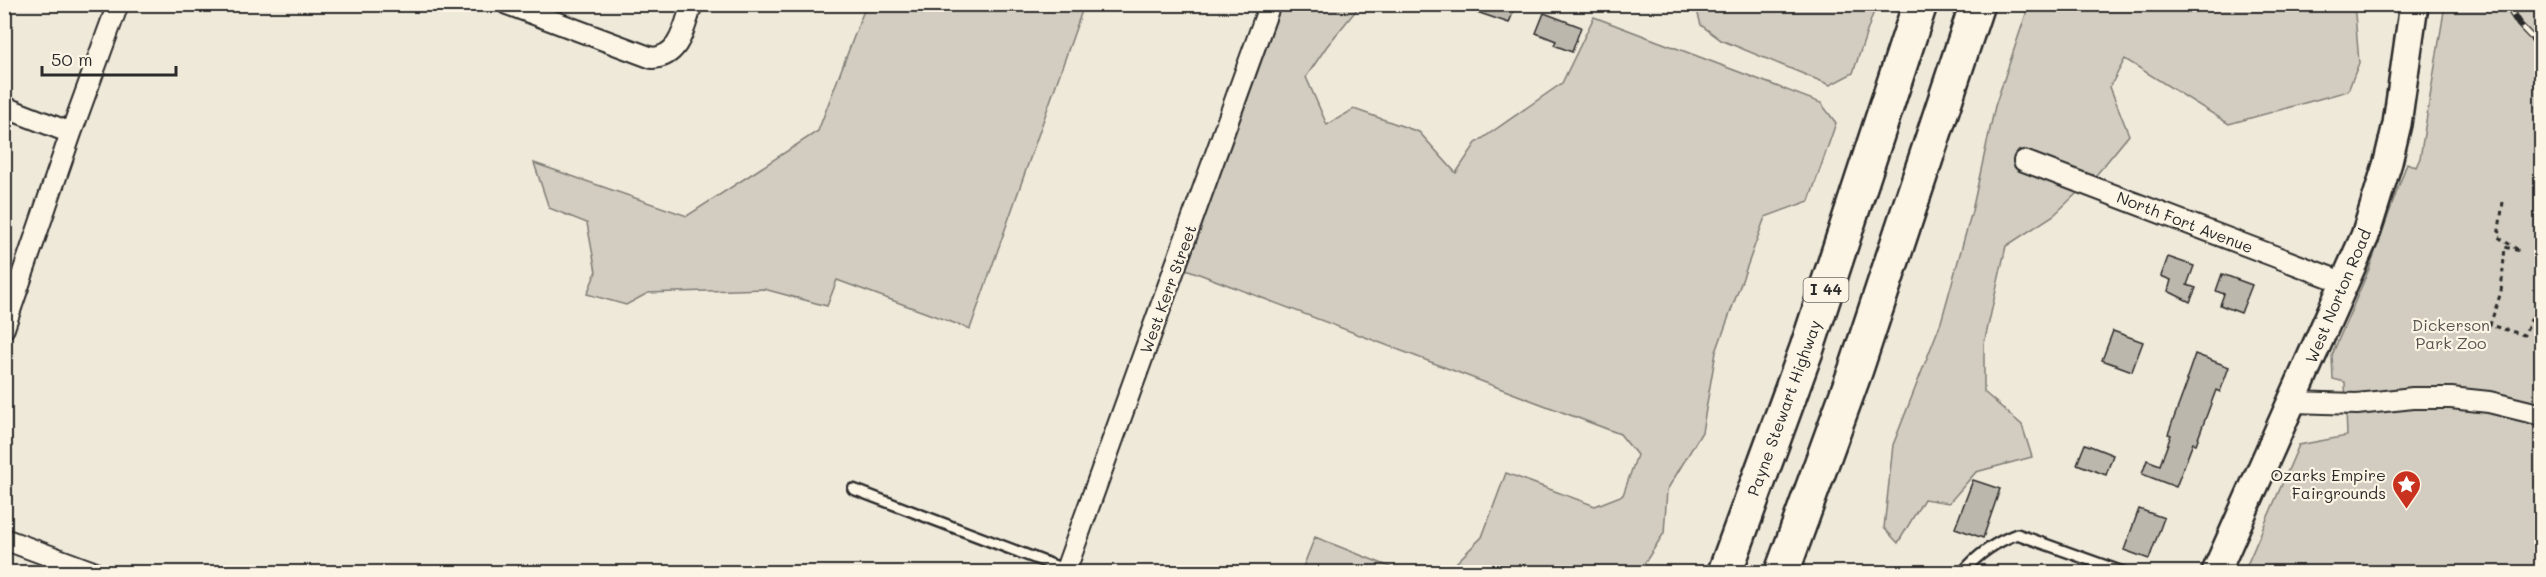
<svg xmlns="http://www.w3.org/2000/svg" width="2546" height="577" font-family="Mali,sans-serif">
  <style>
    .green { fill: #d2cdc0; stroke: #7e7c76; stroke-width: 1.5 }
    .building { fill: #bcb7ac; stroke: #2b2b2b; stroke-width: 1.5 }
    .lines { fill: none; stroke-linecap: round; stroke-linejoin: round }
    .lane-casing { stroke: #2b2b2b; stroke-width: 14 }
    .street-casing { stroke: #2b2b2b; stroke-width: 24 }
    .secondary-casing { stroke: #2b2b2b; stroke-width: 32 }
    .highway-casing { stroke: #2b2b2b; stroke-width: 38 }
    .path { stroke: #2b2b2b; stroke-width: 3; stroke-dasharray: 4.5 4.5; stroke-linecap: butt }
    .lane { stroke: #fcf5e5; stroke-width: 9 }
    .street { stroke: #fcf5e5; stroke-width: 20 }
    .secondary { stroke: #fcf5e5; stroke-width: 27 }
    .highway { stroke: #fcf5e5; stroke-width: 33 }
    .rail-casing { stroke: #2b2b2b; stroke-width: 7 }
    .rail { stroke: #fcf5e5; stroke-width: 4.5; stroke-dasharray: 14; stroke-linecap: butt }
    .labels { text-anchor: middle; stroke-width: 4.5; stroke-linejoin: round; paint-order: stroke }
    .shield { fill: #fcf5e5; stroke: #6a6863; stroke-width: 1.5 }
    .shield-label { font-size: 15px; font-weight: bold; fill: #2b2b2b }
    .street-label { font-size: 16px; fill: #2b2b2b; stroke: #fcf5e5 }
    .park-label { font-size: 16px; fill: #555450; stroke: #fcf5e5 }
    .poi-label { font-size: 16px; fill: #2b2b2b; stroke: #fcf5e5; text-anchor: end }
  </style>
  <rect width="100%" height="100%" fill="#efe9da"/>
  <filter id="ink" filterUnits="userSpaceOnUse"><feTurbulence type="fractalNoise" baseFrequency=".0167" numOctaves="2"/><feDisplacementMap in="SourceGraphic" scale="12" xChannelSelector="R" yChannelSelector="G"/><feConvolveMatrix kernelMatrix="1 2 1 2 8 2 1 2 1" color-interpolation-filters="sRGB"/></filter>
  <g filter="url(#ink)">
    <!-- green -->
    <path class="green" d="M1282,4l77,1 -1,3 -31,38 -21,31 21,48 27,-16 65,23 37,41 20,-30 86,-60 32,-66 227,86 15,20 -27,78 -44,16 -49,135 -14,80 -35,58 -3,43 -25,39h-192l35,-35 24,-64 89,33 28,-11 14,-40 -17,-21 -434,-165z
      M1698,4h178v1l-23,68 -23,12 -109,-45 -20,-15 -5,-18z
      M866,5h218l-114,324 -133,-49 -10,26 -63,-17 -116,4 -22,12 -39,-11 9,-22 -9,-49 -38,-15 -15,-45 153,53 131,-85z
      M2029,5h321l5,9 4,49 -11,28 -119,33 -104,-65 -15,28 19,48 -32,39 -43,41 -48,31 -22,98v48l38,33 10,32 -56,15 -27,31 -25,-4 -26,44 -14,-15 9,-83 48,-123 31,-111 23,-105z
      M2445,5h96v567h-297l55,-127 48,-9 -2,-54 -12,-3 -1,-24 37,-86 38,-106 9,4 4,-9z
      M1315,537l88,35h-102z"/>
    <!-- building -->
    <path class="building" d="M1463,4h53l-7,19 -47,-16z
      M1544,13l37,14 -9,25 -18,-7 2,-4 -20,-8z
      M2168,257l26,9 -7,19 9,3 -6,14 -22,-11 3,-11 -10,-4z
      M2222,274l30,11 -11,28 -21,-8 4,-11 -8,-3z
      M2113,331l30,11 -11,29 -30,-11z
      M2195,354l34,13 -9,25 -4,-2 -20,54 -3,-1 -17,44 -34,-13 5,-14 13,5 11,-30 -3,-1 20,-54h-2z
      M2085,444l28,11 -7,20 -29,-11z
      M1973,480l27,9 -17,49 -28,-10z
      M2139,509l25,9 -15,41 -25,-9z"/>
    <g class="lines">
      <defs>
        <path id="lane" d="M853,489l213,81
          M1963,572c14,-17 33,-30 54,-38l106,38"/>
        <path id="street" d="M507,4l145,54c28,-1 32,-31 40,-54
          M4,107l67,26
          M2024,161l321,122
          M4,328l67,-195 47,-129
          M2292,402l65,2 56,-6h38l38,4 53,13
          M4,539l89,33
          M1065,572l205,-568"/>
        <path id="secondary" d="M2216,572l149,-336 23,-74 9,-38 17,-120"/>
        <path id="highway" d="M1725,572l82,-224 113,-344
          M1782,572l74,-203 121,-365"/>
      </defs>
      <!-- lane casing -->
      <use href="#lane" class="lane-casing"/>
      <!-- street casing -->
      <use href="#street" class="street-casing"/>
      <!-- secondary casing -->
      <use href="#secondary" class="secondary-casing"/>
      <!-- highway casing -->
      <use href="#highway" class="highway-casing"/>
      <!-- path -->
      <path class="path" d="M2503,202l-5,35 22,14 -15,-4 -4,45 -11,33 34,10 16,-35 -8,20 10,3"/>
      <!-- lane -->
      <use href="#lane" class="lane"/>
      <!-- street -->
      <use href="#street" class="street"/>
      <!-- secondary -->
      <use href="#secondary" class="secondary"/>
      <!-- highway -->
      <use href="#highway" class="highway"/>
      <defs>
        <path id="rail" d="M2506,4l13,20 23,24"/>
      </defs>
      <!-- rail casing -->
      <use href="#rail" class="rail-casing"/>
      <!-- rail -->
      <use href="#rail" class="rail"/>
    </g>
  </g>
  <!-- icons -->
  <defs>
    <symbol id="sight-pin" viewBox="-11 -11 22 30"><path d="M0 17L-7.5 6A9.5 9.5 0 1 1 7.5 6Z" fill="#c8321e" stroke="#fcf5e5"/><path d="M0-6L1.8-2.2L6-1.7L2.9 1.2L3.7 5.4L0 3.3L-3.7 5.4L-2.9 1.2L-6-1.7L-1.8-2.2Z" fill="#fff"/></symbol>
  </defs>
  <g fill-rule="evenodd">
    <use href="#sight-pin" x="2390" y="468" width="33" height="45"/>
  </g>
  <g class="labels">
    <!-- shield labels -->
    <rect class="shield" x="1803.5" y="278" width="45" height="24" rx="4.5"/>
    <g class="shield-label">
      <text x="1826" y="295">I 44</text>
    </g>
    <!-- street labels -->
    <g class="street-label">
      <text transform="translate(2185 222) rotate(21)" y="6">North Fort Avenue</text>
      <text transform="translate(1168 289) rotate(-70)" y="6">West Kerr Street</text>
      <text transform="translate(2338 296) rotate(-67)" y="6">West Norton Road</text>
      <text transform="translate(1784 408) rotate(-70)" y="6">Payne Stewart Highway</text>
    </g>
    <!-- park labels -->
    <g class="park-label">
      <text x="2451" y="331">Dickerson<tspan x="2451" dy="18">Park Zoo</tspan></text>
    </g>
    <!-- poi labels -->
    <g class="poi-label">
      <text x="2386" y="481">Ozarks Empire<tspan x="2386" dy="18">Fairgrounds</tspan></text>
    </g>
  </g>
  <!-- margin -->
  <rect width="2546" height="577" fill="none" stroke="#fcf5e5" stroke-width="24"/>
  <rect x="12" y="12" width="2522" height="553" fill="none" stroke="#2b2b2b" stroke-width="2" filter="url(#ink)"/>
  <!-- scale -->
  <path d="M42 66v9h134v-9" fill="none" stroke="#2b2b2b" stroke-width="3"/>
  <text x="51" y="66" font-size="18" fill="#2b2b2b" stroke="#fcf5e5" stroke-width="4.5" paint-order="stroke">50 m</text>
</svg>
